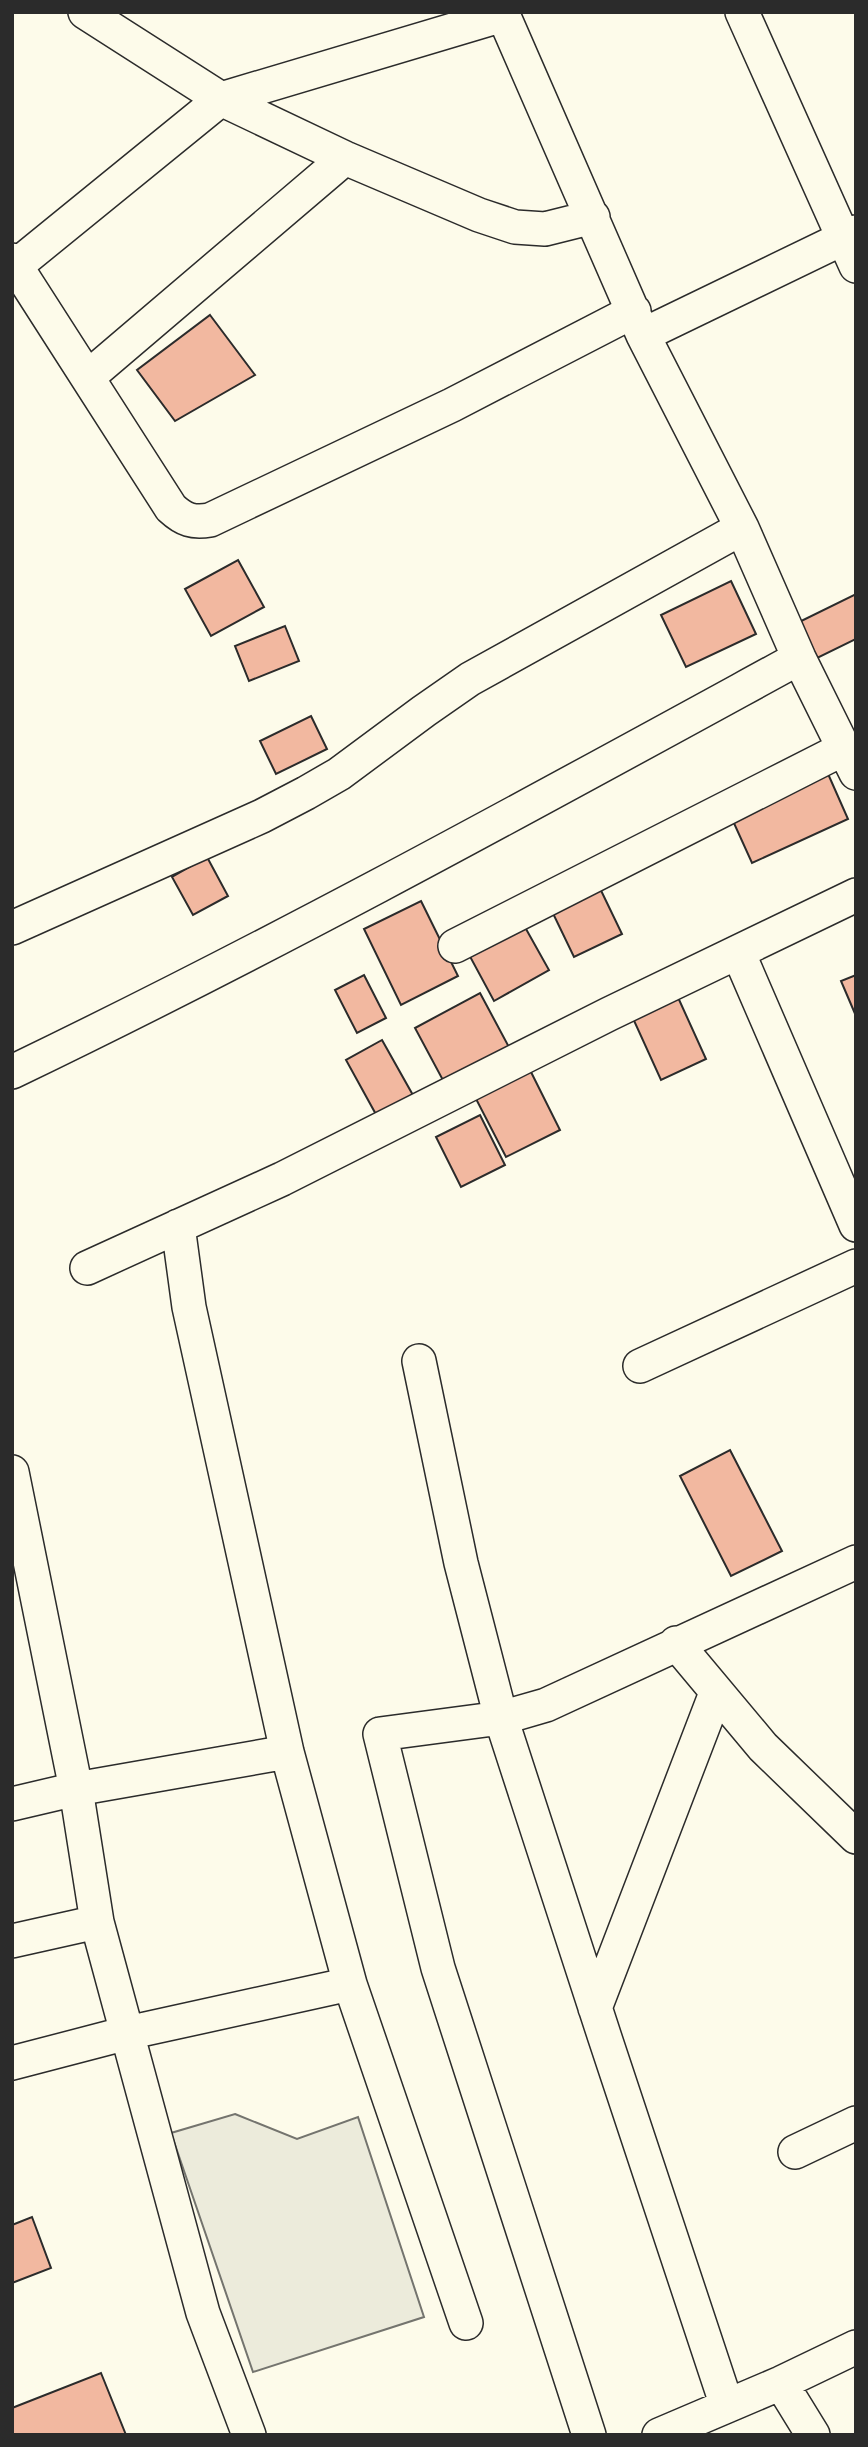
<svg xmlns="http://www.w3.org/2000/svg" width="868" height="2447" font-family="'Fira Sans Condensed',sans-serif">
  <style>
    .green { fill: #ecebdb; stroke: #74746e; stroke-width: 2 }
    .building { fill: #f2b8a0; stroke: #2b2b2b; stroke-width: 2 }
    .lines { fill: none; stroke-linecap: round; stroke-linejoin: round }
    .street-casing { stroke: #2b2b2b; stroke-width: 36 }
    .street { stroke: #fdfbea; stroke-width: 33 }
  </style>
  <rect width="100%" height="100%" fill="#fdfbea"/>
  <!-- green -->
  <path class="green" d="M235,2114l62,25 61,-22 66,200 -171,55 -82,-239z"/>
  <!-- building -->
  <path class="building" d="M210,315l45,60 -80,46 -38,-51z
    M238,560l26,47 -53,29 -26,-47z
    M731,581l25,53 -70,33 -25,-52z
    M856,594v45l-47,23 -18,-36z
    M285,626l14,35 -50,20 -14,-35z
    M311,716l16,33 -51,25 -16,-33z
    M825,767l23,52 -96,44 -24,-53z
    M207,857l21,39 -35,19 -21,-38z
    M595,878l27,56 -48,23 -27,-56z
    M421,901l37,75 -57,29 -37,-76z
    M521,920l28,50 -55,31 -27,-50z
    M364,975l22,43 -29,15 -22,-43z
    M856,975v41l-15,-35z
    M480,993l30,56 -65,35 -30,-56z
    M676,993l30,66 -45,21 -30,-66z
    M382,1040l32,57 -36,21 -32,-58z
    M529,1068l31,62 -54,27 -32,-62z
    M480,1115l25,50 -44,22 -25,-50z
    M730,1450l52,101 -51,25 -51,-100z
    M32,2217l19,51 -39,15v-58z
    M101,2373l25,62h-114v-27z"/>
  <g class="lines">
    <defs>
      <path id="street" d="M85,12l136,87 124,59 134,57 36,12 30,2 48,-12
        M502,12l141,323 99,193 57,130 57,115
        M742,12l114,254
        M12,260l159,248c13,12 22,15 39,12l242,-115 182,-94
        M17,265l204,-166 282,-84
        M643,335l213,-103
        M88,377l257,-219
        M12,928l250,-112 44,-23 33,-19 85,-63 46,-32 272,-151
        M455,946l388,-197
        M738,952l118,273
        M12,1072c268,-129 527,-272 787,-414
        M178,1226l11,81 98,445 63,232 116,339
        M87,1268l195,-89 327,-165 247,-119
        M419,1361l42,202 40,155 104,320 122,368
        M640,1366l216,-100
        M12,1472l64,317 21,133 106,391 46,122
        M676,1643l87,104 93,90
        M12,1804l64,-15 211,-37
        M12,1941l85,-19
        M595,2008l121,-315
        M12,2063l115,-30 223,-49
        M795,2152l61,-29
        M781,2383l32,52
        M589,2435l-151,-467 -58,-234 121,-16 45,-13 310,-143
        M659,2435l122,-52 75,-36"/>
    </defs>
    <!-- street casing -->
    <use href="#street" class="street-casing"/>
    <!-- street -->
    <use href="#street" class="street"/>
  </g>
  <!-- border -->
  <rect width="868" height="2447" fill="none" stroke="#2b2b2b" stroke-width="28"/>
</svg>
